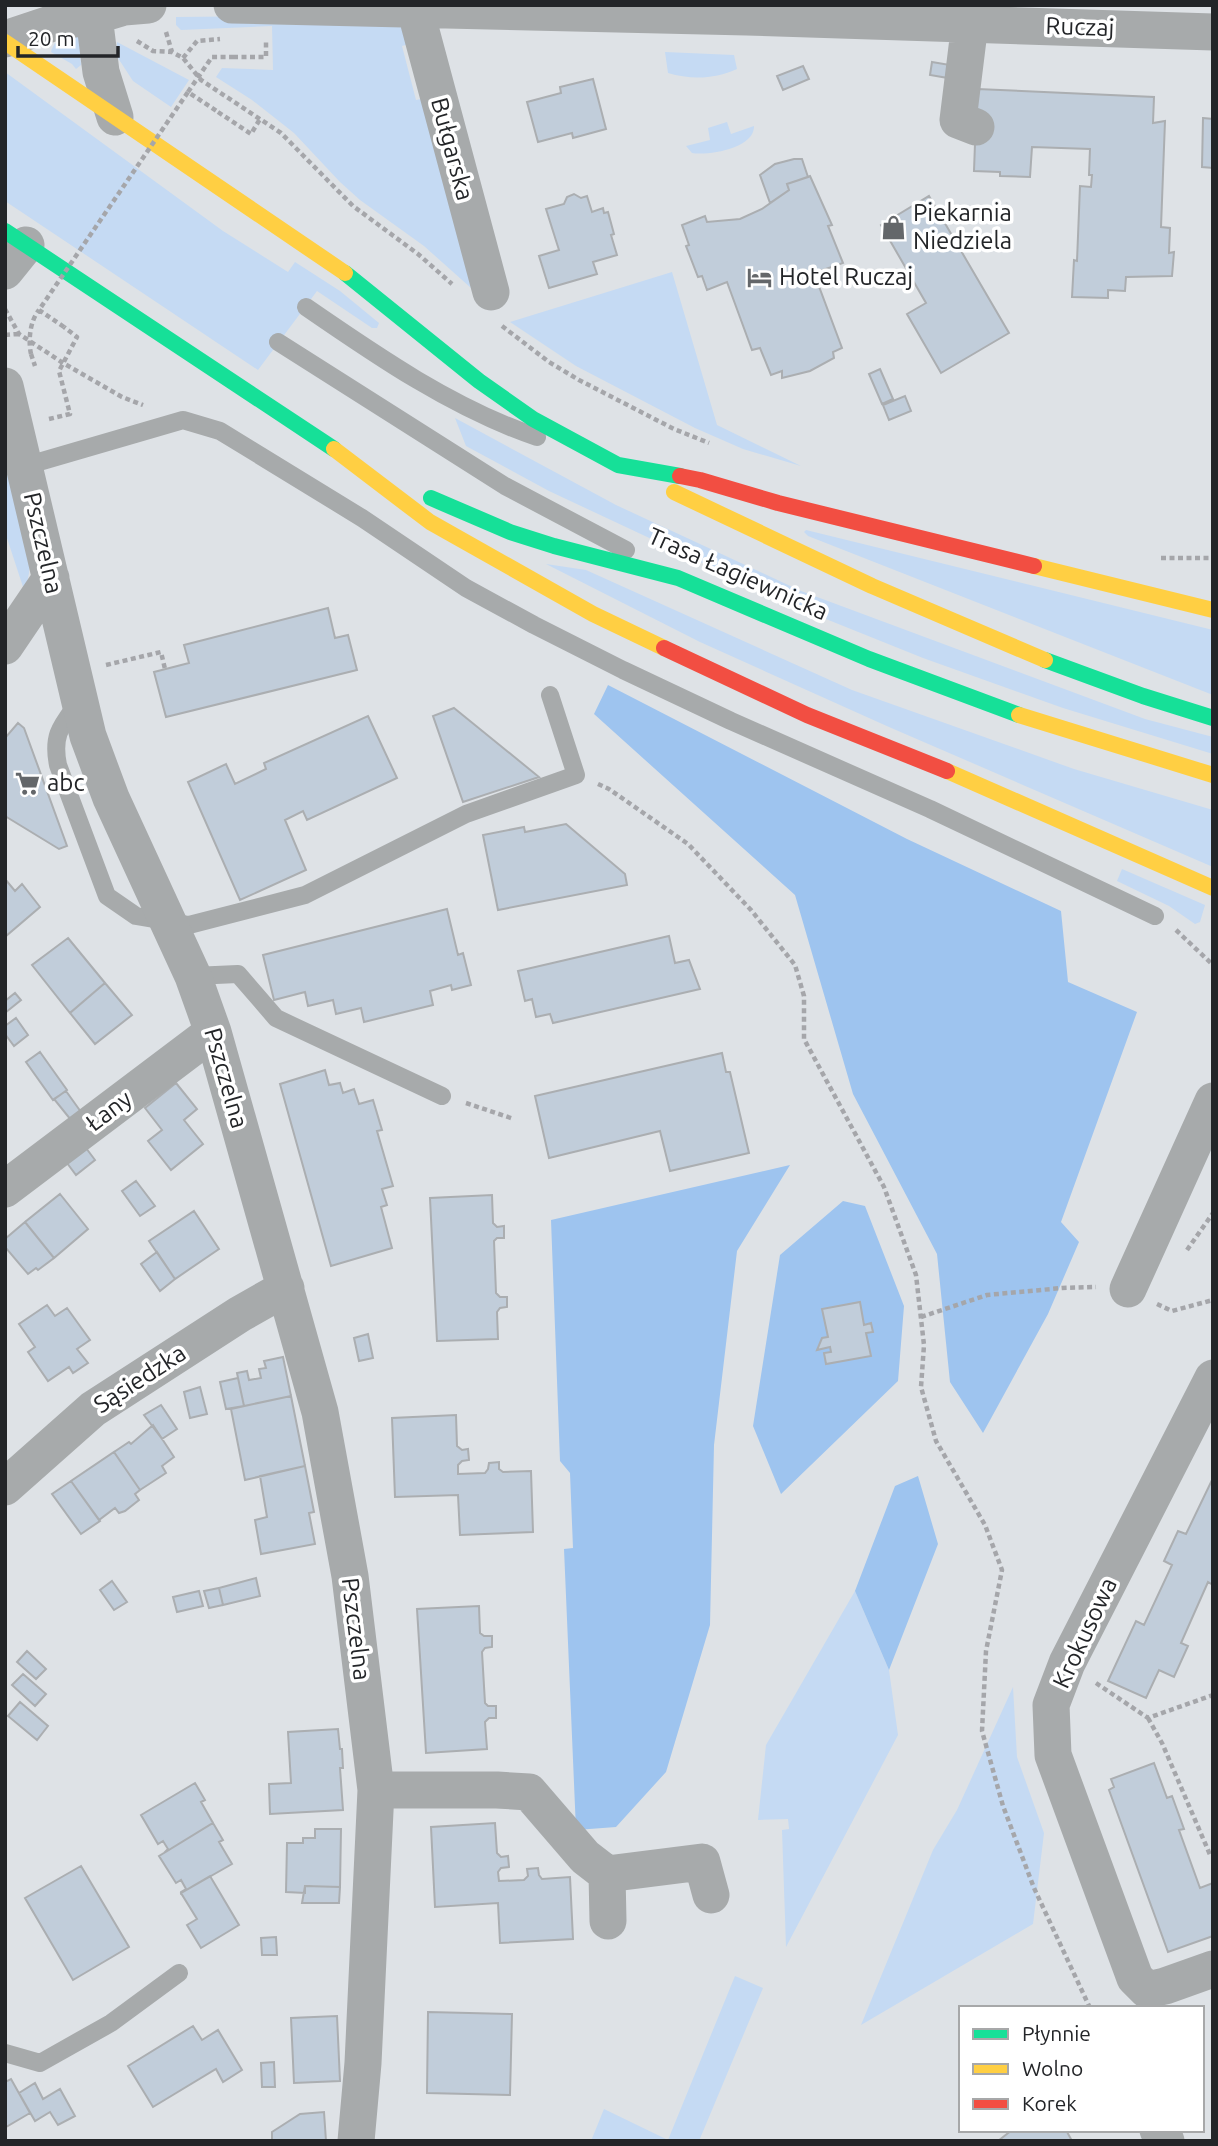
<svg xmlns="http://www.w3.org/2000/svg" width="1218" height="2146" font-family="Ubuntu,sans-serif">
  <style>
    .green { fill: #c5daf3 }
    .forest { fill: #9ec4ef }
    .building { fill: #c1cdda; stroke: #abaeb1; stroke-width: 2 }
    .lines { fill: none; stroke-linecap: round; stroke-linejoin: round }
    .path { stroke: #a5a6aa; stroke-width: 4.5; stroke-dasharray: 5 3.5; stroke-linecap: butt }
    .lane { stroke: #a7aaab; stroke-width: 18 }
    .street { stroke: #a7aaab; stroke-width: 37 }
    .fast { stroke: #16e098; stroke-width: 16 }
    .slow { stroke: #ffcf43; stroke-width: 16 }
    .jam { stroke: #f24e42; stroke-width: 16 }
    .path-bridge { stroke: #a5a6aa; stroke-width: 4.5; stroke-dasharray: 5 3.5; stroke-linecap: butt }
    .labels { text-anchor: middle; stroke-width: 7; stroke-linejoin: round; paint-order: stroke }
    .street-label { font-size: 24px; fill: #232528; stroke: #fff }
    .poi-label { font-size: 24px; fill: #232528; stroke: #fff; text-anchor: start }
  </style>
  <rect width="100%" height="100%" fill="#dee2e6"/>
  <!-- green -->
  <path class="green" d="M282,16l123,6 11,20 -14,4 14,54 15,-3 40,191 -47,-42 -64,-46 -20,-18 -46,-49 -42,-33 -36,-23 6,-9 51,2 -1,-44 -91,4 -5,-5v-8z
    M84,34l-4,21 1,10 -5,4 -4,-5 -21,-12c4,-16 19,-16 33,-18z
    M117,42l72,38 -18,27 -38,-26 -17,-26z
    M665,52l69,3 3,14c-22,10 -46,11 -69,4z
    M5,72l218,159 65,41 7,-10 45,29 39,32 -2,5h-5l-55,-37 -59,79 -253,-169z
    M727,122l4,12 23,-8c1,22 -46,30 -62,27l-6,-7 24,-6 -2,-12z
    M672,272l45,153 84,41 -58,-17 -48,-21 -119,-62 -66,-44z
    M455,418l161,87 185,86 344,128 68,18v17l-150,-46 -140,-50 -122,-49 -252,-118 -83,-45z
    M5,439l25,116 -1,18 -4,20 -20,-61z
    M806,530l407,100v65l-405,-159 -4,-4z
    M546,564l40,6 266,120 222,79 139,41v57l-324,-140 -189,-85z
    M1122,869l83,36 -5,17 -5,2 -26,-18 -52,-25z
    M855,1591l34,79 9,65 -112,212 -4,-117 7,-1 -1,-10 -30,1 8,-75z
    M1013,1687l4,70 27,76 -11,91 -172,101 72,-175 24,-40z
    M735,1976l28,12 -64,153h-108l13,-32 64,31z"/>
  <!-- forest -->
  <path class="forest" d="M608,685l299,154 154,72 7,71 69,30 -76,210 18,20 -31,72 -65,119 -33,-51 -13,-128 -84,-160 -58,-199 -201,-181z
    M790,1165l-53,86 -23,194 -4,180 -44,147 -50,55 -40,3 -12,-281 9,-1 -3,-75 -10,-12 -9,-241z
    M843,1201l22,5 39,100 -6,75 -117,113 -28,-68 27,-171z
    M918,1476l20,68 -49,126 -34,-79 40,-105z"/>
  <!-- building -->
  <path class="building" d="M932,62l18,3 -2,13 -18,-3z
    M803,66l6,13 -26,11 -6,-14z
    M593,79l13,50 -33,9 -1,-5 -34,9 -11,-40 34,-9 -1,-6z
    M977,89l177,8 -1,26 12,-2 -4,106 9,1 -1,25 5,-1 -2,24 -46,1 -1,14 -17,-1v8l-36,-1 2,-37 3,1 3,-75 11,1 1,-12h-3l1,-26 -58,-2 -2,30 -30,-1v-4l-26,-1z
    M1203,118l10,1v49l-11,-1z
    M794,159h8l6,18 -21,7 2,6 -19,13 -10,-28 15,-11z
    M810,176l22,49 -4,1 15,37 -29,10 28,75 -9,4 1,6 -24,13 -28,7v-7l-11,4 -11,-27 -8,2 -25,-68 -20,8 -5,-14 -4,1 -12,-31 3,-1 -7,-20 23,-9 2,6 33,-3 22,-10 27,-19 -2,-6z
    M574,194l7,4 6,-2 5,16 11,-4 1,5 4,-1 6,22 -3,1 6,20 -24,7 4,12 -48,14 -10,-32 20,-6 -13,-41 18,-5 3,-7z
    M929,196l80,137 -68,40 -34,-59 19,-11 -45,-78z
    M880,369l13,30 -11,5 -13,-30z
    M905,396l6,15 -22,9 -6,-15z
    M328,608l7,30 13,-3 9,35 -191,47 -12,-45 35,-9 -5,-18z
    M454,708l85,69 -76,25 -30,-86z
    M368,716l29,62 -90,42 -4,-9 -18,9 21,50 -66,30 -52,-118 38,-18 9,20 31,-15 -2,-6z
    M18,723l6,5 43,118 -8,3 -54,-33v-78z
    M566,824l59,50 2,11 -129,25 -15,-75 41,-8 1,5z
    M5,879l10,12 7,-7 18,23 -34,29z
    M447,909l11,46 5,-2 8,32 -19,5 -1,-5 -21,6 3,14 -69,17 -3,-14 -25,6 -3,-14 -25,6 -3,-14 -31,8 -11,-45z
    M669,936l6,27 14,-3 11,29 -147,34 -3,-9 -14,3 -4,-18 -7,2 -7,-30z
    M68,938l37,45 -35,30 -38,-48z
    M105,983l27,32 -37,29 -25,-31z
    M15,993l6,7 -16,13v-12z
    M16,1018l12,17 -14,11 -9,-12v-8z
    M40,1052l27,38 -14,10 -27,-38z
    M722,1053l4,19h4l19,81 -79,18 -10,-40 -111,27 -14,-62z
    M325,1070l4,15 11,-2 3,10 11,-4 5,15 14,-4 9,30 -5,1 16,55 -11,3 5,16 -6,2 11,41 -61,18 -51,-182z
    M176,1083l21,26 -13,11 19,24 -32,26 -23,-29 14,-11 -17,-22z
    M66,1091l15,21 -10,8 -17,-21z
    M86,1148l9,12 -19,15 -9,-12z
    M136,1181l19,25 -15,10 -18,-25z
    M60,1194l28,35 -34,29 -29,-36z
    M492,1195l1,28 4,4 7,-1v12h-7l-3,3 2,52 4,4h7v10l-7,1 -3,4 1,27 -61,2 -7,-143z
    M194,1211l25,38 -44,30 -26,-38z
    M25,1222l29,36 -16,12 -2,-2 -8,6 -23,-27v-8z
    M157,1252l18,27 -15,12 -19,-27z
    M860,1302l4,23 7,-2 2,9 -7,1 5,23 -45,8 -2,-11 7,-1 -1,-5 -13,3 5,-12 6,-1 -6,-28z
    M47,1305l8,11 12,-8 23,32 -13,9 11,14 -15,10 -4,-6 -21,14 -20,-29 7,-5 -16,-23z
    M368,1334l5,24 -14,3 -5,-23z
    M283,1357l8,39 -47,10 -7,-33 10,-2 2,9 12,-2 -2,-9 7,-1 -2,-7z
    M238,1378l6,28 -18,3 -6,-27z
    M200,1387l7,27 -17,4 -6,-26z
    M291,1396l14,70 -60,14 -14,-71z
    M161,1405l16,24 -15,10 -18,-24z
    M456,1415l1,31 5,4 6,-1 1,11 -7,1 -4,4v9l27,-1 3,-4 1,-6 10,-1v7l4,3 28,-1 2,61 -73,3 -2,-40 -63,2 -3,-79z
    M153,1425l21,32 -12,9 4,7 -26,17 -26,-38 15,-10 2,2z
    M114,1452l26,38 -5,4 4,6 -14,11 -6,2 -4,-5 -16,12 -28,-39z
    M305,1466l9,46 -5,1 6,31 -54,10 -6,-34 12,-3 -7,-41z
    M1213,1478v107l-5,-3 -27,61 7,3 -14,31 -15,-7 -13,28 -38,-17 28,-60 8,4 28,-60 -8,-4 14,-30 8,3z
    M71,1481l29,40 -19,13 -29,-40z
    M256,1578l4,18 -37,9 -4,-17z
    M112,1581l15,21 -13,8 -14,-20z
    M219,1588l4,17 -14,3 -5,-17z
    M199,1591l4,15 -26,6 -4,-15z
    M479,1606l1,27 4,3h8v11l-7,1 -3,4 3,51 3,3h8v12h-7l-4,4 2,27 -61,4 -9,-144z
    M27,1651l19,18 -10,10 -19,-17z
    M23,1674l23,20 -11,12 -23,-21z
    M20,1702l28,24 -11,14 -29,-24z
    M338,1729l2,20h2l1,19h-3l3,42 -73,4 -1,-30 22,-1 -3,-51z
    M1154,1763l13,35 5,-2 12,33 -5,1 21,58 13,-5v53l-45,16 -59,-162 5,-3 -3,-8z
    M195,1783l10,17 -4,2 12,21 -49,30 4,-4 -5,-8 -5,3 -17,-29z
    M213,1823l10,17 -4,2 13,22 -51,29v-1l5,-3 -5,-9 -5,3 -17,-27z
    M495,1823l2,30 4,4 7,-1 1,11 -8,1 -3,4 1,9 25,-1 4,-4 -1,-7 11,-1 1,7 3,4 28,-2 3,62 -73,4 -2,-40 -63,4 -4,-80z
    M315,1829h26l-1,58 -35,-1v7l-19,-1 1,-49h16v-5h12z
    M81,1866l48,81 -56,33 -48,-82z
    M210,1876l29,49 -38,23 -14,-23 10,-6 -16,-26z
    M305,1886l35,1 -1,16h-37z
    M276,1937l1,18h-15l-1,-17z
    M428,2012l84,2 -2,81 -83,-2z
    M337,2016l3,65 -46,2 -3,-65z
    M193,2026l9,14 16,-10 24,40 -19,12 -7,-13 -63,38 -25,-41z
    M274,2062l1,25h-13l-1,-24z
    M11,2079l19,34 -24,14 -1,-45z
    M35,2083l8,16 17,-10 15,27 -17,9 -8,-13 -15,9 -16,-28z
    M324,2112l2,29h-54v-9l28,-18z
    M1012,2130h54l6,11h-74z"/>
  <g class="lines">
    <!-- path -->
    <path class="path" d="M166,32l6,20
      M137,41l16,10 19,1 11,6 18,22 80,53 72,73 65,48 34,30
      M233,57h33v-18
      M183,58l14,-17 23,-2
      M218,112l33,22 9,-15
      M5,309l14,25 44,29 59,34 21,8
      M502,326l47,36 30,18 95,49 35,14
      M5,335l13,-1
      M31,354l4,12
      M49,419l21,-5 -11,-43 18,-34 -13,-10
      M1161,558h52
      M106,665l55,-13 4,17
      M598,784l11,5 79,55 63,66 44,55 9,31v43l80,148 32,88 8,70 -3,42 15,54 49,84 17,45 -16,81 -4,80 21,75 31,82 56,120
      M1176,930l37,35
      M466,1103l48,16
      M1187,1250l26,-37
      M1157,1304l15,7 41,-11
      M921,1317l66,-22 75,-7 34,-1
      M1096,1683l52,35 65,-23
      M1148,1718l14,25 49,114h2"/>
    <!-- lane -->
    <path class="lane" d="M306,307c71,49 148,102 231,130
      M278,342l227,144 121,64
      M25,466l158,-46 37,11 142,87 104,70 68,37 89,45 108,51 199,88 225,107
      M78,703c-17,23 -26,32 -20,62l49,131 29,20 53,9 116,-30 161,-81 110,-39 -26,-80
      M193,976l45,-2 38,44 166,78
      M5,2053l35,10 71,-40 68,-50"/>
    <!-- street -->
    <path class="street" d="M232,5l515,12 466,15
      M414,5l77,287
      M94,16l30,-9 24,-2
      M970,23l-12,97 18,7
      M5,39l51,-17 38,-6 7,56 14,45
      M5,271l21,-26
      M5,386l83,350 23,62 82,178 20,56 107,380 30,164 26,214 -13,273 -7,78
      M5,646l46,-68
      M5,1189l208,-157
      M1128,1289l85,-188
      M1213,1378l-146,285 -16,42 2,50 82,223 12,12 18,-4 48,-17
      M5,1487l88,-78 147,-95 46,-26
      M376,1790h121l32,2 56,65 22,17 95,-12 9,33
      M607,1874l1,47
      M1158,2130l8,11"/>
    <!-- fast -->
    <path class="fast" d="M5,231l329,218
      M345,273l134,108 54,38 85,46 62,11
      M431,498l79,34 44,14 124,32 191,81 150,56
      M1045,660l98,36 70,22"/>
    <!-- slow -->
    <path class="slow" d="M5,42l340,231
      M334,449l96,73 163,92 71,34
      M674,492l198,94 173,74
      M1034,566l179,44
      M1019,715l194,60
      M947,771l266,117"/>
    <!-- jam -->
    <path class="jam" d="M680,476l20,4 78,23 256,63
      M664,648l143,67 140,56"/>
    <!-- path-bridge -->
    <path class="path-bridge" d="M188,92l24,-35h21
      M64,327l-25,-17 149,-218 30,20
      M31,354c-3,-14 -1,-33 8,-44"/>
  </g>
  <!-- icons -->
  <defs>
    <symbol id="shop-bare" viewBox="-9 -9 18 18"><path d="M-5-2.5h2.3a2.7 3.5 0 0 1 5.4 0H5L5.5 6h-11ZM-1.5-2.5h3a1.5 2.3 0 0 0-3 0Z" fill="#64676a" stroke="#fff" stroke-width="2.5" paint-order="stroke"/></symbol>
    <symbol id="hotel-bare" viewBox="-9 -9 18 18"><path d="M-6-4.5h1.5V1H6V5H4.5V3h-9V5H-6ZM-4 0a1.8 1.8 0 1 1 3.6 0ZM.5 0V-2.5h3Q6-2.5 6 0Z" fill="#64676a" stroke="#fff" stroke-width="2.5" paint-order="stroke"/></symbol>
    <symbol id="supermarket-bare" viewBox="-9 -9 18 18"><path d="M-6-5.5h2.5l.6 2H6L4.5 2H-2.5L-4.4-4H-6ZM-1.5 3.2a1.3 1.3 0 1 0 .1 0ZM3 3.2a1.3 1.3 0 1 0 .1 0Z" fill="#64676a" stroke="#fff" stroke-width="2.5" paint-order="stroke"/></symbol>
  </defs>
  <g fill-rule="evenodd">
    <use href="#shop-bare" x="876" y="210" width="35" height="35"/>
    <use href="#hotel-bare" x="742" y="260" width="35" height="35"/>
    <use href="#supermarket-bare" x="10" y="766" width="35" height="35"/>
  </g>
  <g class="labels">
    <!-- street labels -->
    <g class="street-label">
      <text transform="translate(1080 27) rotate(2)" y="8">Ruczaj</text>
      <text transform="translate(452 149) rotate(75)" y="8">Bułgarska</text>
      <text transform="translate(43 543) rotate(77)" y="8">Pszczelna</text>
      <text transform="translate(738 574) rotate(24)" y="8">Trasa Łagiewnicka</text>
      <text transform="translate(226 1078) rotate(74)" y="8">Pszczelna</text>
      <text transform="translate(109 1111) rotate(-37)" y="8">Łany</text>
      <text transform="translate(140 1379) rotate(-33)" y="8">Sąsiedzka</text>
      <text transform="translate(356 1629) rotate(83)" y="8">Pszczelna</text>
      <text transform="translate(1085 1633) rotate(-65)" y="8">Krokusowa</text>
    </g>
    <!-- poi labels -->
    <g class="poi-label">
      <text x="913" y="221">Piekarnia<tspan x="913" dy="28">Niedziela</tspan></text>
      <text x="779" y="285">Hotel Ruczaj</text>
      <text x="47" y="791">abc</text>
    </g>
  </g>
  <!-- border -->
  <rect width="1218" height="2146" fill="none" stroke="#232528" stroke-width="14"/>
  <!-- legend -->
  <rect x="959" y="2006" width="245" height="126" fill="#ffffff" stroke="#a7a8a9" stroke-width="2"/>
  <rect x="973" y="2029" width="35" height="10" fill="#16e098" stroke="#a7a8a9" stroke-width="2"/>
  <text x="1022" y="2041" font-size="21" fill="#232528">Płynnie</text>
  <rect x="973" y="2064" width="35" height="10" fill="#ffcf43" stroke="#a7a8a9" stroke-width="2"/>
  <text x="1022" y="2076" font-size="21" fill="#232528">Wolno</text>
  <rect x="973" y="2099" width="35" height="10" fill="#f24e42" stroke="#a7a8a9" stroke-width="2"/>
  <text x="1022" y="2111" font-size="21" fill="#232528">Korek</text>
  <!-- scale -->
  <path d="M18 46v10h100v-10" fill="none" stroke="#232528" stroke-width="3.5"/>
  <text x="28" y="46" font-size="21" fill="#232528" stroke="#ffffff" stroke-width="5" paint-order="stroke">20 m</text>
</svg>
